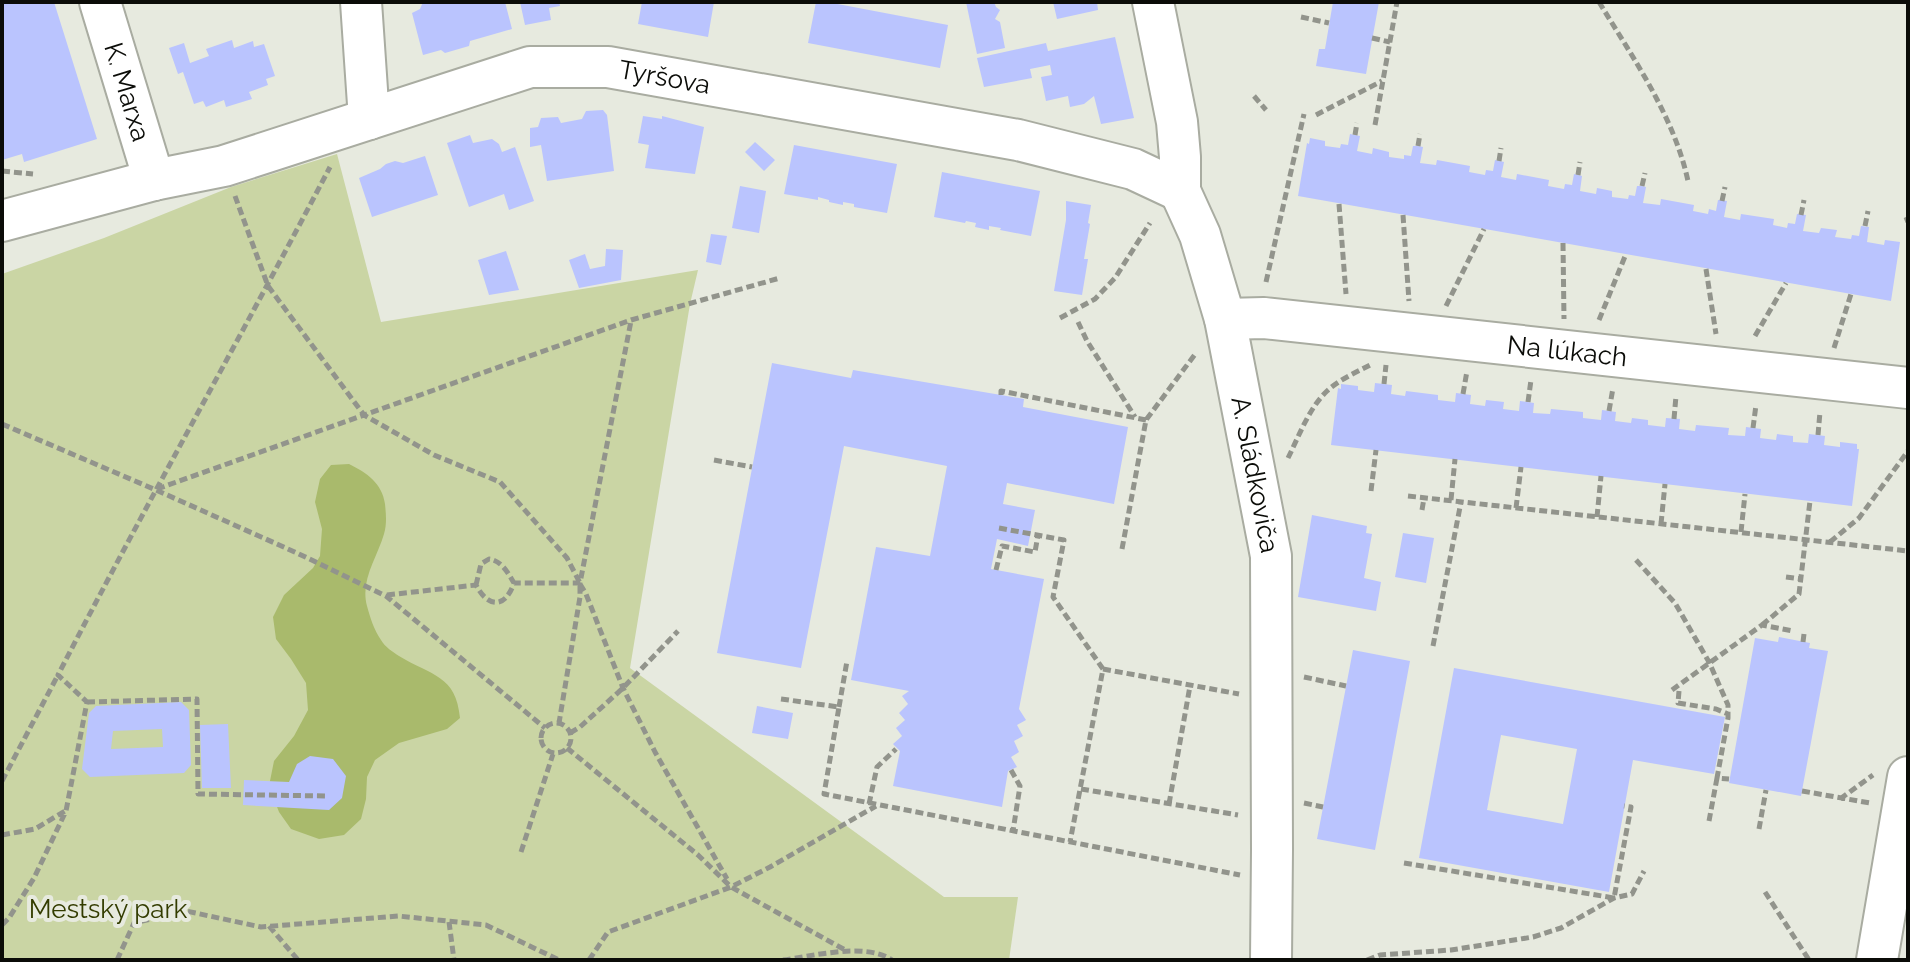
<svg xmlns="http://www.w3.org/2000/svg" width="1910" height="962" font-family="Raleway,sans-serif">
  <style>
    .green { fill: #cad5a4 }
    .water { fill: #a9ba6c }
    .building { fill: #bac4fe; fill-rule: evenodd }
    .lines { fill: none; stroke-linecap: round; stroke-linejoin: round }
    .minor-casing { stroke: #a9aca1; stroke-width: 44 }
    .path { stroke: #92948c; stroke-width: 5; stroke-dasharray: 8 4; stroke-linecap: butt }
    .minor { stroke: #fff; stroke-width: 40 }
    .labels { text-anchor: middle; stroke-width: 8; stroke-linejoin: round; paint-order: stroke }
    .street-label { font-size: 26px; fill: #0b0c08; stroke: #e7eadf }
    .park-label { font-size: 26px; fill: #333c00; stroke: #e7eadf }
  </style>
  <rect width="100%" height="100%" fill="#e7eadf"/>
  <!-- green -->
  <path class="green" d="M337,154l44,168 317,-52 -8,34 -60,364 314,229h74l-9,63h-1007v-686l102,-36 127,-51z"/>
  <!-- water -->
  <path class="water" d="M349,464c18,9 33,19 36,40 1,10 2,20 -1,30 -7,24 -24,46 -17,72 3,11 7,24 14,34 4,7 12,12 18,16 33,20 57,19 61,62l-13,11 -48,14 -24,17 -8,17 -1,22 -5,20 -17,16 -25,4 -28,-10 -12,-17 -10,-26 5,-25 20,-25 14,-26 -2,-27 -15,-24 -15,-20 -3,-22 11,-22 29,-27 7,-12 2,-27 -7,-27 5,-23 11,-14z"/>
  <!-- building -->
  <path class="building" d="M2,2h52l43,137 -73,23 -2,-8 -20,6z
    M423,2h16l3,2 7,-2h56l7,27 -42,12 -1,5 -24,7 -4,-3 -18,5 -11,-42 8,-4z
    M520,2h39l1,4 -11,2 2,12 -26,5z
    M642,2h72l-6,35 -70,-13z
    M816,2h11l121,23 -8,43 -132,-25z
    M966,2h28l2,5 4,3 -5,9 5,3 5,26 -28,6z
    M1053,2h44l1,8 -41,9z
    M1333,2h46l-13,72 -50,-8 3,-17h6z
    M1115,37l19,81 -33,6 -7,-28 -10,8 -14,3 -2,-11 -22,5 -5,-24 11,-2 -2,-10 -20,4 2,9 -48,9 -7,-29 69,-15 2,8z
    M232,40l2,8 19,-7 1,6 10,-3 11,32 -9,3 2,6 -19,7 3,7 -26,8 -2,-7 -18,7 -3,-6 -9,3 -11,-32 -5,2 -9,-26 15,-5 6,20 19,-7 -3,-7z
    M603,110l4,5 7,56 -67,10 -6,-36 -11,2v-19l8,-1 3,-9 17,-1 3,6 21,-4 4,-8z
    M643,116l19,3v-3l42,11 -9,47 -50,-6 4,-23 -11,-2z
    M1350,134l10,2 -3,15 15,3 1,-6 16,4v5l15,2v-4l7,1 2,-10h5l5,1 -3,16 16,2 1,-5 33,6 -1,6 16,3 1,-5 7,1 2,-11 9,2 -3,15 15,3 1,-6 32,6 -1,6 16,3 1,-5 7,1 2,-11 8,2 -2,15 16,3 1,-6 15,3v6l16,2 1,-4 6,1 2,-10h5l4,1 -3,16 17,2 1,-6 33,6 -1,6 15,3 1,-5 7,2 2,-11 9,1 -3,16 16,3 1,-6 33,5 -1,6 14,3 1,-5 7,1 2,-10 9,1 -3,16 16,2 2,-5 16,2 -2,7 16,2 1,-4 7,1 2,-10 8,1 -2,15 17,3 1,-5 15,2 -9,59 -593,-105 9,-53 2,1 1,-6 15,3v5l15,2 1,-4 7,1z
    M470,135l3,8 19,-4 7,5 3,8 13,-5 19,54 -25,9 -5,-16 -35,13 -22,-64z
    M755,142l20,18 -11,11 -19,-19z
    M794,145l103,19 -10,49 -33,-6v-3l-11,-2v3l-14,-3v-2l-11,-3v3l-34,-6z
    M425,156l13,39 -66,22 -13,-39 21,-9 6,-5 9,-3 8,2z
    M942,172l98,19 -9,45 -31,-6 1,-2 -12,-2v4l-14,-3 1,-4 -10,-2 -1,2 -31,-6z
    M740,186l26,5 -7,42 -27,-5z
    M1066,201l25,4 -3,18 2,1 -6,35h4l-6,36 -28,-4 12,-71z
    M711,234l16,2 -6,29 -15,-3z
    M606,249l17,1 -2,30 -42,8 -10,-28 16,-6 5,15 15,-3z
    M506,251l13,39 -30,5 -11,-35z
    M772,363l79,15 2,-8 148,25 23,4 -1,8 105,20 -14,77 -107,-21 -4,21 32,6 -7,36 -31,-7 -6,30 53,10 -25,130 7,11 -9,5 6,11 -9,5 5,11 -8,5 6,10 -9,4 -6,36 -109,-21 7,-35 -7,-7 9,-8 -6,-8 9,-8 -6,-7 9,-9 -6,-8 7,-5 -58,-11 25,-133 54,9 17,-90 -103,-20 -43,222 -84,-15z
    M1375,383l17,2 -1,9 14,2 1,-5 32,4v5l17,2 1,-9 15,2 -1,9 15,2 1,-6 18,2 -1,7 16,2 1,-10 14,2 -1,10 17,1 1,-5 32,3v6l18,2 1,-10 14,2 -1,9 16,2 1,-5 16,2v5l17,2 1,-9 14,1 -1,10 16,2 1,-6 33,3 -1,7 17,1 1,-9 15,2 -1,9 16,2 1,-6 16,2v6l15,1 1,-9 16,2 -1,9 16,2v-5l17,2v5h2l-7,57 -521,-61 7,-57 3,1v-5l17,2v4l16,2z
    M1312,515l55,11 -1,7 6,1 -8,44 17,4 -5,29 -78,-14z
    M1403,533l31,5 -8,45 -31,-6z
    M1779,637l31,6 -1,5 19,3 -27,145 -72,-13 26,-145 23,4z
    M1353,650l57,11 -35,189 -58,-11z
    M1454,668l271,49 -11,57 -81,-14 -24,132 -190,-34zM1501,735l76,14 -14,75 -76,-14z
    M181,702l8,8 2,55 -7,8 -94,4 -8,-8 7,-56 7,-7zM162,729l1,18 -52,2 2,-18z
    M757,706l36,7 -5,26 -36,-6z
    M228,724l3,64h-29l-2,-63z
    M310,756l23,3 13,17 -4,22 -13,12 -86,-5 1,-25 45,2 8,-18z"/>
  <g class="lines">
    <defs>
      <g id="minor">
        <path id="s1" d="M100,2l54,178"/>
        <path d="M361,2l8,117"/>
        <path id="s2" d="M1153,2l24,120 3,35v34l20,44 25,84 46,237 1,294 -1,110"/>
        <path id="s3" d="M2,221l152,-41 70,-14 306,-99h78l410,73 115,29 47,22"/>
        <path id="s4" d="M1225,319l39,-1 644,70"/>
        <path d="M1877,960l31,-183"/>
      </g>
    </defs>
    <!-- minor casing -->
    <use href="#minor" class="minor-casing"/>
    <!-- path -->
    <path class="path" d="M1599,2c34,56 75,114 89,179
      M1301,17l28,6
      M1372,38l18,4
      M1254,96l12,14
      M1316,115l66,-34
      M1375,125l22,-123
      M1355,135l2,-12
      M1418,146l2,-12
      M1499,161l2,-13
      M2,171l31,3
      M1578,175l2,-13
      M1642,186l3,-13
      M235,196l33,90 96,129 267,-95 149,-42
      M1722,201l3,-14
      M1339,204l7,90
      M1403,215l6,86
      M1801,215l3,-15
      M1906,217l2,5
      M1865,226l3,-15
      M1563,243l1,76
      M1706,269l10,65
      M1266,282l38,-168
      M1446,306l38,-77
      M1060,318l35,-19 20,-21 35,-55
      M1599,320l27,-66
      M1078,322l9,19 48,76
      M1755,336l31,-53
      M1834,348l17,-54
      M1384,384l2,-19
      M1463,394l4,-23
      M1001,395v-4l145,29
      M1528,402l3,-22
      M1609,411l4,-23
      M1674,419l2,-23
      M2,424l154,66 141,63 89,43 159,132
      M1753,428l3,-23
      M1818,435l2,-23
      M1288,458c11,-22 21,-50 39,-67 13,-12 30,-19 45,-27
      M714,460l38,7
      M157,489l207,-74 70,40 66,27 67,76 13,25v14l-21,126
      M1371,491l5,-41
      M1408,496l500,55
      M1451,500l4,-41
      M1516,508l5,-41
      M1422,510l2,-12
      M1597,517l4,-41
      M1661,524l4,-40
      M999,528l65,12 -11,57 50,72 -33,173
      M1741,532l4,-38
      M1830,542l29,-24 49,-67
      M1122,549l24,-129 50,-67
      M1636,560l39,43 34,59 19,43v13l-11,60 12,1
      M996,570l6,-24 33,6 3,-17
      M1786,577l15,2
      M580,584l6,10 37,94 32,64 72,127
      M476,585l5,-21 8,-5c13,2 19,14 25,24
      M387,595l89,-10c12,23 29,24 38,-2h66l51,-262
      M1762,625l37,-31 11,-93
      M1803,642l1,-8
      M1433,646l28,-144
      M1103,669l136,25
      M1304,677l42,9
      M1672,690l90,-65 31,6
      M1679,691l-1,12 38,6 12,5
      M781,699l58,8 -15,87 416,81
      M87,702l110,-3 1,95 127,2
      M839,707l8,-46
      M541 738a15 15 0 1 1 30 0a15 15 0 1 1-30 0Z
      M570,733l10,-6 43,-39 55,-57
      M567,748l131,107 33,32 116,64
      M1011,770l9,16 -7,45
      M2,781l56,-106
      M1081,789l157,26
      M1802,791l68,12
      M1840,799l33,-24
      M1304,803l19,4
      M869,804l8,-37 19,-18
      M1169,804l21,-118
      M1709,821l8,-43
      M1759,829l7,-39
      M2,835l33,-6 30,-18
      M521,852l32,-98
      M1404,863l210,35 17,-91 -7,-1
      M1765,892l44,68
      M449,922l5,38
      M2,925l7,-7 25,-40 32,-67 21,-109 -29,-27c88,-171 183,-338 272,-508
      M269,926l29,34
      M117,960l17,-37 52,-12 75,16 137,-11 88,9 73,35
      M589,960l19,-28 123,-45 39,-20 106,-61
      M783,960c30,-4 83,-18 109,0
      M1367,960l13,-5 71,-5 82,-13 28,-9 53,-30 18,-4 12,-23"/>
    <!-- minor -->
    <use href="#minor" class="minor"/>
  </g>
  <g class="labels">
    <!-- street labels -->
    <g class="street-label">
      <text dy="9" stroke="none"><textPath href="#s3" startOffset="686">Tyršova</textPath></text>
      <text dy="9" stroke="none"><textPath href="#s1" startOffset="94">K. Marxa</textPath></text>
      <text dy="9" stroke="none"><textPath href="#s4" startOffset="344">Na lúkach</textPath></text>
      <text dy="9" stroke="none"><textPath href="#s2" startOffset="486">A. Sládkoviča</textPath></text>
    </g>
    <!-- park labels -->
    <g class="park-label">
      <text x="108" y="918">Mestský park</text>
    </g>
  </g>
  <!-- border -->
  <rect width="1910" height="962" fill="none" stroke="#0b0c08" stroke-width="8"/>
</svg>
